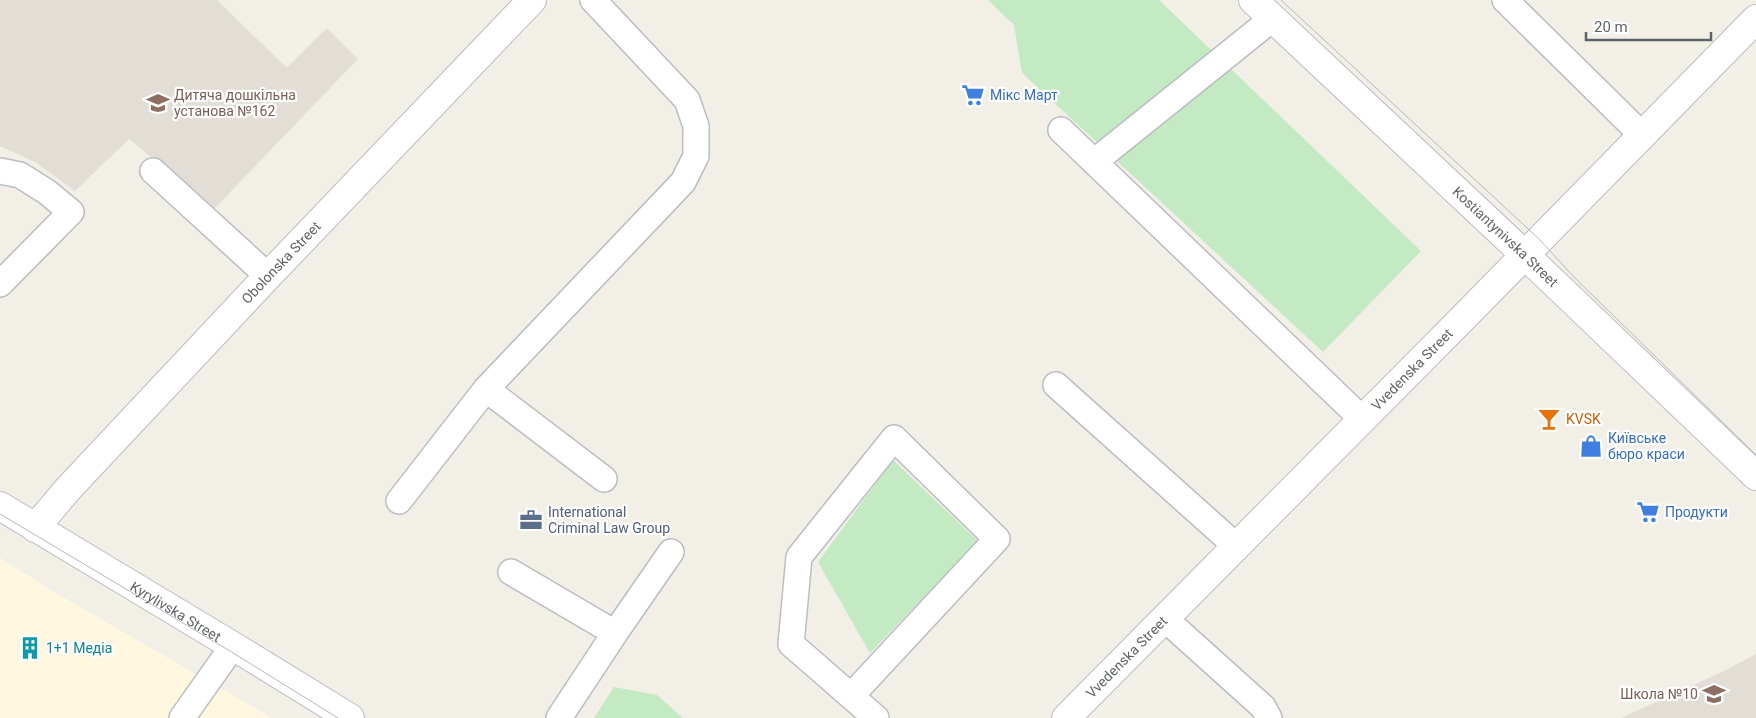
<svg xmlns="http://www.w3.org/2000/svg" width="1756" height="718" font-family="Roboto,sans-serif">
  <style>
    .commercial { fill: #fff7df }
    .education { fill: #e2ded5 }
    .green { fill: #c3eac3 }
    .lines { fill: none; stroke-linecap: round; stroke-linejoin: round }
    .lane-casing { stroke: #babdc1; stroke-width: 28 }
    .street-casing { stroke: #babdc1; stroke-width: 30 }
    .secondary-casing { stroke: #babec3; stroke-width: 30 }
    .lane { stroke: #fff; stroke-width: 25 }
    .street { stroke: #fff; stroke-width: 28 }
    .secondary { stroke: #fff; stroke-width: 28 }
    .tram { stroke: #b6b7b8; stroke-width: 1 }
    .labels { text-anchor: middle; stroke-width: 4.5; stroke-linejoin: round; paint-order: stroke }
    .education-label { font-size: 14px; fill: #785e54; stroke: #fff; text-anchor: start }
    .shop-label { font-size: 14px; fill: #366cbe; stroke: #fff; text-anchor: start }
    .street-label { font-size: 14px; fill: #5e6368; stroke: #fff }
    .food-label { font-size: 14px; fill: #c56008; stroke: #fff; text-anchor: start }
    .service-label { font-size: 14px; fill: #4e5e75; stroke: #fff; text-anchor: start }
    .culture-label { font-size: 14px; fill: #0d838f; stroke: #fff; text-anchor: start }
  </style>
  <rect width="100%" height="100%" fill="#f2efe7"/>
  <!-- commercial -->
  <path class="commercial" d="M0,558l54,34 218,126h-272z"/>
  <!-- education -->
  <path class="education" d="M0,0h217l70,68 40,-40 31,31 -144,150 -85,-70 -54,52 -40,-29 -35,-16z
    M1756,654v64h-135l103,-47z"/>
  <!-- green -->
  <path class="green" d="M988,0h171l262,251 -98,101 -301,-279 -8,-48z
    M893,460l85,81 -108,112 -52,-91z
    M614,687l43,8 26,23h-89z"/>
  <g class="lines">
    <defs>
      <path id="lane" d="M1505,0l137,135
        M1061,130l301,289
        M1094,162l178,-143
        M0,171l20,4 27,17 24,20 -71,72
        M153,171l115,105
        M1056,385l180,161
        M486,389l118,90
        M399,501l87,-112 197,-207 13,-26v-30l-9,-26 -94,-100
        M511,572l104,61 -56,85
        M1164,618l99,89 6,11
        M615,633l56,-81
        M851,696l146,-157 -103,-101 -95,119 -8,87 85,74
        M182,718l51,-72"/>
      <g id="street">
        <path id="s1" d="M35,528l33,-39 200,-213 264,-276"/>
        <path id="s2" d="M1066,718l398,-401 292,-298"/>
      </g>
      <g id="secondary">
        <path id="s3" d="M1253,0l271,254 232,222"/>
        <path id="s4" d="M0,506l233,140 117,72"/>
      </g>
    </defs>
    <!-- lane casing -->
    <use href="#lane" class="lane-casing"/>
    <!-- street casing -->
    <use href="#street" class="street-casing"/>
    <!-- secondary casing -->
    <use href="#secondary" class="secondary-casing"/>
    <!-- lane -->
    <use href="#lane" class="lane"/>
    <!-- street -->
    <use href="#street" class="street"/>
    <!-- secondary -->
    <use href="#secondary" class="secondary"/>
    <!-- tram -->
    <path class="tram" d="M1281,0l258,239 34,37 183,179
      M0,514l230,137 108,67"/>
  </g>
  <!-- icons -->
  <defs>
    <symbol id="supermarket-bare" viewBox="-9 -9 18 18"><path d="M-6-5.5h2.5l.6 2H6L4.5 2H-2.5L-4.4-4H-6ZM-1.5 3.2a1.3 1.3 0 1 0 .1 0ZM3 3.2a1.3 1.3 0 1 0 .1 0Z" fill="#3f7fe0" stroke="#fff" stroke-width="2.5" paint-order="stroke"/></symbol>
    <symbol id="school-bare" viewBox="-9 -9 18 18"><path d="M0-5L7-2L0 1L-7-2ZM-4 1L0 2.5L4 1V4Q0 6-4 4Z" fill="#8d6e63" stroke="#fff" stroke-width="2.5" paint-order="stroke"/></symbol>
    <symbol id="bar-bare" viewBox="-9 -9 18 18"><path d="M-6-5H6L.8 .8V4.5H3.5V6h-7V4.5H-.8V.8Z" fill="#e8710a" stroke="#fff" stroke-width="2.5" paint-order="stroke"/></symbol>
    <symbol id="shop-bare" viewBox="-9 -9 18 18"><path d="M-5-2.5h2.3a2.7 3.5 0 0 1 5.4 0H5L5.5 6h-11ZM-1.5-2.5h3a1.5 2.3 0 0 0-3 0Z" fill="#3f7fe0" stroke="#fff" stroke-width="2.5" paint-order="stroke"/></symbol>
    <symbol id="office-bare" viewBox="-9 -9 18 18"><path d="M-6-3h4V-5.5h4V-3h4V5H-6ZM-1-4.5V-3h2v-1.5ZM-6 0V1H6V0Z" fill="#5c6f8a" stroke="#fff" stroke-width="2.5" paint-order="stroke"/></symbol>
    <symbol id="building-bare" viewBox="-9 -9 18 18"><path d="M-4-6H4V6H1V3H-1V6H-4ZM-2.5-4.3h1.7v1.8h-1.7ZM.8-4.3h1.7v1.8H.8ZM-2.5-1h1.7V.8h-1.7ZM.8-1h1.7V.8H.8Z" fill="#0f9aa8" stroke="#fff" stroke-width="2.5" paint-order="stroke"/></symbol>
  </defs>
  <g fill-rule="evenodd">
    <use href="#supermarket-bare" x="957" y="79" width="32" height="32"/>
    <use href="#school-bare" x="142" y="87" width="32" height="32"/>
    <use href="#bar-bare" x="1533" y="403" width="32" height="32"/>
    <use href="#shop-bare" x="1575" y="430" width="32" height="32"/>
    <use href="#supermarket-bare" x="1632" y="496" width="32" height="32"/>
    <use href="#office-bare" x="515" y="504" width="32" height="32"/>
    <use href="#building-bare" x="14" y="632" width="32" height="32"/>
    <use href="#school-bare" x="1698" y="678" width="32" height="32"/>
  </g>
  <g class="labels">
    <!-- education labels -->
    <g class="education-label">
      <text x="174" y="100">Дитяча дошкільна<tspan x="174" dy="16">установа №162</tspan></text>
      <text x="1698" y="699" text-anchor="end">Школа №10</text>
    </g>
    <!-- shop labels -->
    <g class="shop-label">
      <text x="990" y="100">Мікс Март</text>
      <text x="1608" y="443">Київське<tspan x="1608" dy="16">бюро краси</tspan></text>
      <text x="1665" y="517">Продукти</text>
    </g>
    <!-- street labels -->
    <g class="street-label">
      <text dy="5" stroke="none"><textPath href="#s3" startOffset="346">Kostiantynivska Street</textPath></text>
      <text dy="5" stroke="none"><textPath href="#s1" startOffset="362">Obolonska Street</textPath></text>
      <text dy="5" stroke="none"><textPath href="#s2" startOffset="491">Vvedenska Street</textPath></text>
      <text dy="5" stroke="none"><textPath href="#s4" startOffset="205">Kyrylivska Street</textPath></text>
      <text dy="5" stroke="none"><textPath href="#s2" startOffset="86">Vvedenska Street</textPath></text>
    </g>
    <!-- food labels -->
    <g class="food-label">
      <text x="1566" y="424">KVSK</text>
    </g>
    <!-- service labels -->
    <g class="service-label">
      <text x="548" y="517">International<tspan x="548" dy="16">Criminal Law Group</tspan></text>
    </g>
    <!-- culture labels -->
    <g class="culture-label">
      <text x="46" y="653">1+1 Медіа</text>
    </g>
  </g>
  <!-- scale -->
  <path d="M1586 32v8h125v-8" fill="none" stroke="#5e6368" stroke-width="2.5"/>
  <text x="1594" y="32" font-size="15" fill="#5e6368" stroke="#ffffff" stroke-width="4" paint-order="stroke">20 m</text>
</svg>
